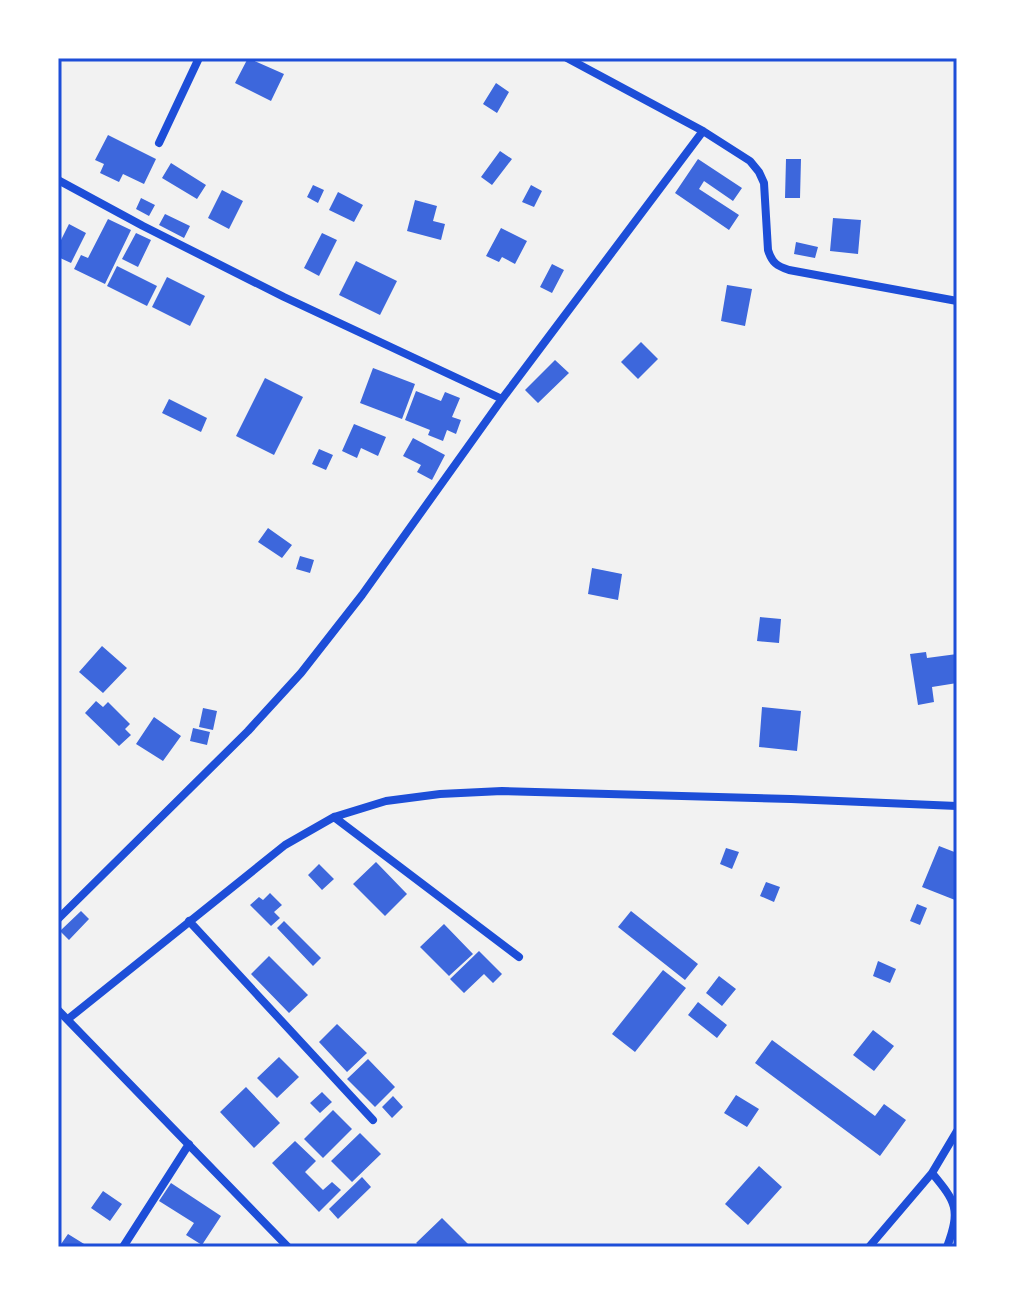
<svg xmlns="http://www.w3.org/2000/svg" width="1015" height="1305" font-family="Poppins,sans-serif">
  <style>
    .building { fill: #3d67dc }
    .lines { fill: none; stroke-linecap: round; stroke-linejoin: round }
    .minor { stroke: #1d4ed8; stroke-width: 8 }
    .neatline { fill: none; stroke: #1d4ed8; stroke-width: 3 }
  </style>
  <rect width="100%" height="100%" fill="#f2f2f2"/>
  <!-- building -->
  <path class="building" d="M248,58l36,16 -13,27 -36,-18z
    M496,83l13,9 -12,21 -14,-9z
    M108,135l48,24 -12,25 -21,-10 -4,8 -19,-9 4,-9 -9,-4z
    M500,151l12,8 -20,26 -11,-8z
    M698,159l44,29 -9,13 -29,-20 -5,8 40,26 -10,15 -54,-37z
    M786,159h15l-1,39h-15z
    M171,163l35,22 -9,14 -35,-21z
    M313,185l11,5 -6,13 -11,-6z
    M531,185l11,6 -8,16 -12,-5z
    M222,190l21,11 -14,28 -21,-11z
    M338,192l25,13 -9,17 -25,-12z
    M141,198l14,7 -6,11 -13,-7z
    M415,200l22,6 -4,15 12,3 -4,16 -34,-9z
    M165,214l25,12 -6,12 -25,-13z
    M833,218l28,2 -3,34 -28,-3z
    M108,219l23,11 -26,54 -31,-15 7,-14 7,3z
    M69,224l17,9 -15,30 -13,-6v-11z
    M501,228l26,13 -12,23 -13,-7 -3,5 -13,-6z
    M136,233l15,7 -13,27 -16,-8z
    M322,233l15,7 -18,36 -15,-8z
    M796,242l22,5 -3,11 -21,-4z
    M356,261l41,20 -17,34 -41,-20z
    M552,264l12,6 -12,23 -12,-6z
    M117,266l40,20 -10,20 -40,-20z
    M167,277l38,19 -15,30 -38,-19z
    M727,285l25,4 -7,37 -24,-5z
    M641,342l17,17 -20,20 -17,-17z
    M555,360l14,13 -31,30 -13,-13z
    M373,368l42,16 -13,35 -42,-16z
    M265,378l38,19 -29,58 -38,-19z
    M416,391l25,10 4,-9 15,6 -8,19 9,3 -5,14 -9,-4 -4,11 -15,-6 2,-5 -25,-10z
    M169,399l38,19 -6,14 -39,-19z
    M354,424l32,13 -8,19 -17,-8 -4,10 -15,-7z
    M413,438l32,17 -13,25 -15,-8 4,-7 -18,-9z
    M319,449l14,6 -7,15 -14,-6z
    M268,528l24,17 -10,13 -24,-16z
    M300,556l14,4 -4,13 -14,-4z
    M592,568l30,6 -4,26 -30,-6z
    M760,617l21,2 -2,24 -22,-2z
    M102,646l25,22 -24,25 -24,-21z
    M926,652l1,6 30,-4v29l-25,4 2,15 -16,3 -8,-51z
    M96,701l7,6 5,-5 22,22 -5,5 6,6 -12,11 -34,-33z
    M762,707l39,4 -4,40 -38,-4z
    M203,708l14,3 -4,19 -14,-3z
    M154,717l27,19 -18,25 -27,-17z
    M193,728l17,4 -3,13 -17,-4z
    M939,846l18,7v43l-2,4 -33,-13z
    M726,848l13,4 -7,17 -12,-5z
    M376,862l31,32 -22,22 -32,-32z
    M319,864l15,15 -12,11 -14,-15z
    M766,882l14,5 -6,15 -14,-6z
    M270,893l12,12 -8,7 6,6 -9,8 -21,-21 9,-8 4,3z
    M917,904l10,4 -7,17 -10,-4z
    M81,911l8,8 -20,21 -9,-9z
    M631,911l67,53 -13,16 -67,-53z
    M284,921l37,37 -8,8 -36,-38z
    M444,924l29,30 -24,22 -29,-29z
    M479,951l23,23 -9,9 -9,-9 -20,19 -14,-14z
    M269,956l39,39 -19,18 -38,-39z
    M878,961l18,8 -6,14 -17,-7z
    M663,970l23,18 -51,64 -23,-18z
    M719,976l17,13 -14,17 -16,-13z
    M698,1002l29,23 -10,13 -29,-23z
    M337,1024l30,29 -20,19 -28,-30z
    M873,1030l21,16 -20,25 -21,-16z
    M772,1040l103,76 9,-12 22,16 -26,36 -125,-93z
    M279,1057l20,20 -22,21 -20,-20z
    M368,1059l27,28 -20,20 -28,-28z
    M246,1087l34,36 -26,25 -34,-36z
    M322,1092l10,10 -12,11 -10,-10z
    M736,1095l23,14 -12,18 -23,-14z
    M393,1096l10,11 -11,11 -10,-11z
    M333,1110l19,19 -29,29 -19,-19z
    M360,1133l21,21 -29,28 -21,-21z
    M295,1141l21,20 -11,11 18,18 9,-8 9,8 -22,22 -47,-49z
    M759,1166l23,21 -34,38 -23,-21z
    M362,1177l9,10 -33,32 -9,-10z
    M171,1183l50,33 -19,29 -16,-10 8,-12 -35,-22z
    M103,1191l19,13 -12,17 -19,-13z
    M442,1218l29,29h-50l-5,-4z
    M68,1234l21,13h-30z"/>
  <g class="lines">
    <!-- minor -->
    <path class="minor" d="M567,58l136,73 47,30 9,11 5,11 4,67c4,13 9,16 21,20l168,31
      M159,143l40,-85
      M58,180l85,46 141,71 218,102
      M334,817l185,140
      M58,919l190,-188 53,-58 61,-78 140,-196 201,-268
      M189,921l184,199
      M58,1010l230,237
      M68,1019l217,-174 49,-28 52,-16 54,-7 62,-3 289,8 166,7
      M932,1173c24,29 29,36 15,74
      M123,1247l66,-103
      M869,1247l63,-74 25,-42"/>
  </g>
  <!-- border -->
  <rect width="1015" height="1305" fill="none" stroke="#ffffff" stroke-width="120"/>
  <rect x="60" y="60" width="895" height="1185" class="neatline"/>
</svg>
